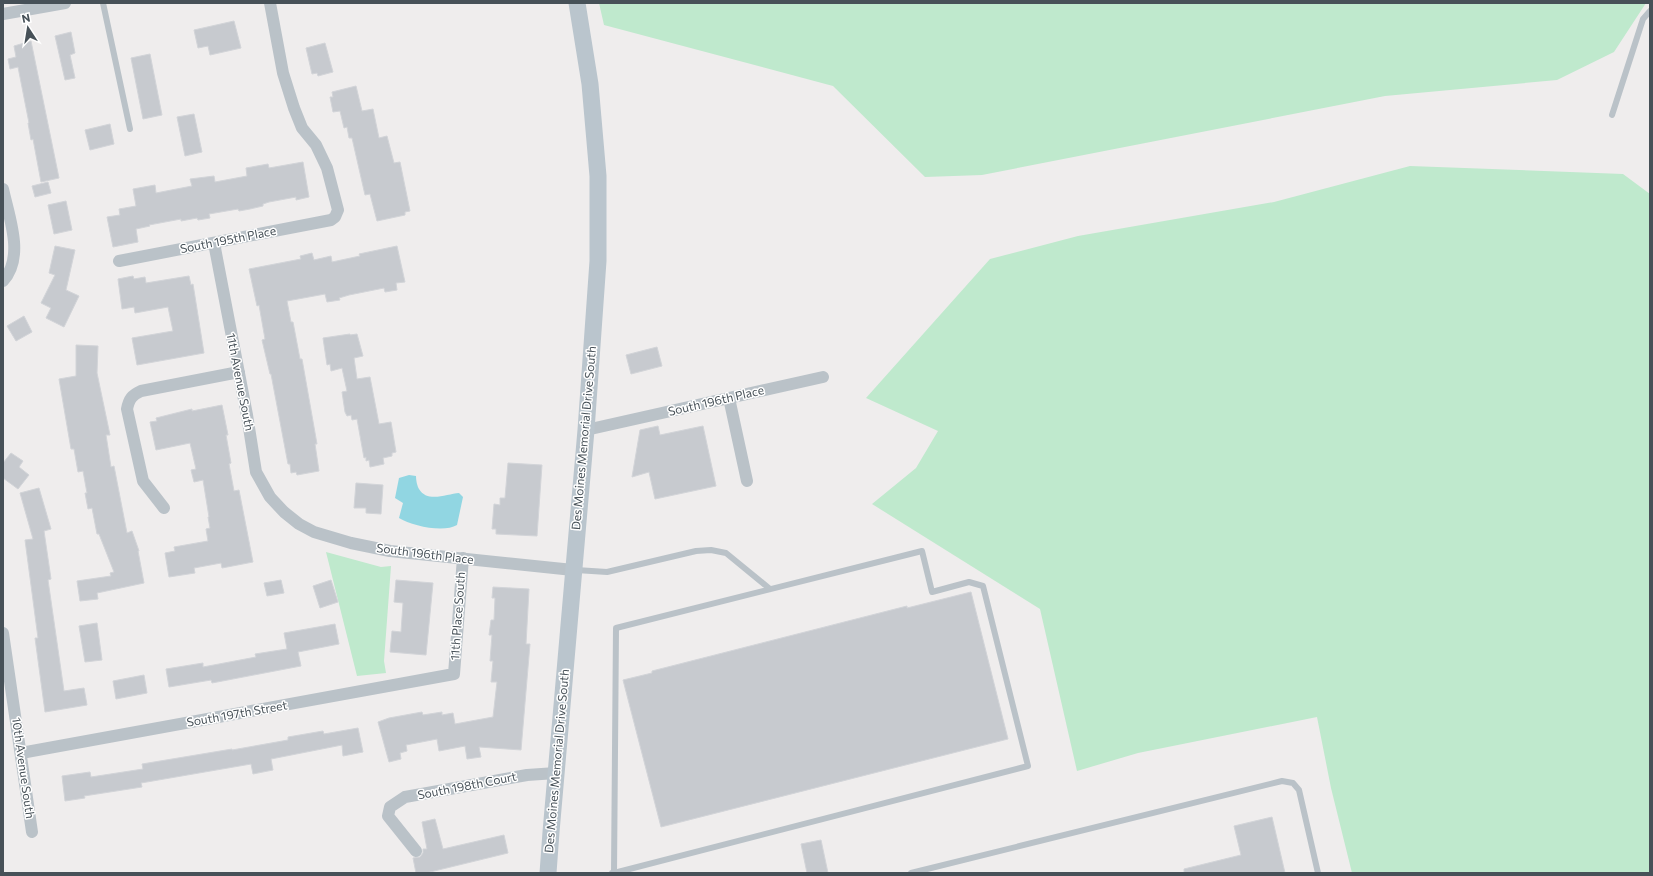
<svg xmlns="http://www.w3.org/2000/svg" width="1653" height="876" font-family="Commissioner,sans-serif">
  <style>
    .green { fill: #bfe9cd }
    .water { fill: #91d6e2 }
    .building { fill: #c7cacf; stroke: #d2d4d8 }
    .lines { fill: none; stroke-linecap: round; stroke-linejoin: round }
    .lane { stroke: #bac2c8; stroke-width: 6 }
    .street { stroke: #bac2c8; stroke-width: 12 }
    .secondary { stroke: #bac5cd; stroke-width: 17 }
    .labels { text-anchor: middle; stroke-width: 3; stroke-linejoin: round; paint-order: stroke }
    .street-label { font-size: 12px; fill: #475158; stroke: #fff }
  </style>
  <rect width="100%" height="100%" fill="#efeded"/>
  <!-- green -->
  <path class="green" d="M599,3h1047l-32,49 -57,28 -172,16 -403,79 -57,2 -92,-91 -229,-61z
    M1410,166l213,8 27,20v679h-298l-21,-85 -14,-71 -179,36 -61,18 -37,-162 -168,-105 44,-36 22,-37 -72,-33 124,-139 88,-23 196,-34z
    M326,552l55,15 10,-1 -7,95 2,12 -29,3z"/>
  <!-- water -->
  <path class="water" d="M409,475l7,1c0,4 1,10 3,13 8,14 28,5 40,4l4,4 -6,28c-13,8 -45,1 -58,-7l4,-15 -8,-5 4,-20z"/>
  <!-- building -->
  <path class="building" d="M234,21l7,27 -31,7 -2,-9 -10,2 -4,-18z
    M71,32l4,21 -5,2 5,23 -10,2 -10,-44z
    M31,41l28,137 -18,4 -8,-43 -2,1 -3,-17h1l-11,-56 -8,2 -2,-10 8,-2 -2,-11z
    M325,43l8,29 -15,4 -1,-3 -5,1 -6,-26z
    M150,54l12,61 -19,4 -12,-61z
    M356,86l6,25 11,-2 6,29 8,-2 7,27 6,-1 10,49 -5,1v3l-28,6 -7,-27 -5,1 -13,-57h-3l-2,-11 -3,1 -4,-17 -7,1 -3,-15h3l-1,-5z
    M194,114l8,38 -17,4 -8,-39z
    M110,124l4,20 -24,6 -5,-20z
    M303,162l6,35 -13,3v-3l-27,5 -6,2v2l-13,3 -11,2 -1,-2 -29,5 1,4 -12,2 -1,-2 -16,3v-2l-32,6 1,1 -14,3 2,13 -25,5 -6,-30 13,-2 -1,-6 17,-3 -3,-17 22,-4 1,8 36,-7 -2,-7 24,-3 1,6 32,-6 -1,-8 22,-4 1,4z
    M48,182l3,11 -16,4 -3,-11z
    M66,201l6,29 -18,4 -6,-29z
    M55,246l20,4 -9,40 13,6 -15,31 -18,-9 5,-10 -10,-5 14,-28 -6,-2z
    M397,246l8,36 -9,1 1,7 -12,2 -1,-4 -35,7 -10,3 1,2 -13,2 -2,-8 -38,7 4,21h2l7,37h2l15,85h-2l4,27 -22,4 -1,-3 -5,1 -1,-9h-2l-17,-90h-1l-8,-34 3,-1 -6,-34 -2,1 -8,-37 52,-10 -1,-3 12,-3 2,7 17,-4 1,6 28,-6 -1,-2z
    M133,276l1,3 11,-2 1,6 43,-7 2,9 2,-1 11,69 -67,12 -5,-27 41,-7 -5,-24 -33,6 -1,-6 -12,2 -4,-30z
    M24,316l8,16 -16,9 -9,-15z
    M350,334v1l7,-1 6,22 -9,2 3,21 13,-2 9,47 12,-2 5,30 -4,1v3l-9,2 1,6 -14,3 -1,-7 -3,1v-4l-2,1 -7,-39 -5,1 -1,-5 -4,1 -2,-4 -3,-20 5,-1 -5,-23 -11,3 -1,-7 -3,1 -4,-27z
    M76,345l22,1 -1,27 13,62h-4l5,32 3,-1 13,67 5,-2 7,20h-1l6,32 -47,10 1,6 -18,2 -3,-20 34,-5 -1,-3 4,-1 -15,-38h-2l-5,-26 -4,1 -3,-16h2l-4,-22 -5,1 -4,-23h-3l-12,-70 17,-3z
    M657,347l5,19 -31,8 -5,-19z
    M222,405l6,30h-2l5,28 -2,1 5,27 5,-1 14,72 -31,6 -1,-5 -27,5 1,5 -26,4 -4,-24 10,-2 -1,-4 34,-6 -2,-12 4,-1 -2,-11h1l-6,-37 -9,2 -3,-12 5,-1 -6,-26 -34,7 -6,-28 7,-1 -1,-3 36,-9v2z
    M658,426l2,9 43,-9 13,60 -61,13 -6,-27 -17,5 8,-47z
    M11,453l12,8 -4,6 10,8 -11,14 -15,-11v-15z
    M508,463l34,2 -5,71 -41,-2v-5h-4l2,-25 6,1v-7h5z
    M356,483l27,2 -2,29 -15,-1v-5h-12z
    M39,488l12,41 -7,2 7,48 -3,1 16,111 20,-3 3,17 -42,7 -10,-74h3l-13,-98 8,-1 -13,-46z
    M281,580l3,13 -17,3 -3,-13z
    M331,580l7,22 -18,6 -7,-22z
    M396,580l37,3 -7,72 -36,-3 2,-21 9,1 2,-29 -9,-1z
    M493,587l36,2 -3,55h4l-9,106 -42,-3 2,10 -14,2 -2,-13 -26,5 -2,-12 -31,6 1,6 -7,2 1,6 -12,3 -11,-40 11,-4 33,-6 1,3 19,-3v3l11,-2 2,11 38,-7 4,-35h-6l2,-21h-3l2,-26h-3l2,-15h3l1,-22h-3z
    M971,592l37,147 -347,88 -38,-147 29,-7v-2l255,-65v2z
    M97,623l5,37 -17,2 -6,-36z
    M335,624l4,20 -41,8 3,14 -89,17 -1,-3 -42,7 -3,-18 37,-6v4l53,-10 -1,-3 32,-5 -3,-16z
    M144,675l3,18 -31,6 -3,-18z
    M358,728l5,24 -20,4 -1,-11 -71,14 2,11 -20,4 -2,-10 -110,19 1,4 -58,9 1,2 -20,3 -3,-25 28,-4 1,5 52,-8 -1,-5 90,-15v1l56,-10v-3l35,-6 1,3z
    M1272,817l13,56h-101v-4l57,-14 -7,-29z
    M435,819l8,30 61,-14 4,18 -82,20h-10l-3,-15 7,-1 3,-4v-4h4l-5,-27z
    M821,840l7,33h-21l-6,-29z"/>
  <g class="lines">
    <!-- lane -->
    <path class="lane" d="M103,3l27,126
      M1612,115l31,-96 7,-8
      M576,570l31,2 89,-21 15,-1 15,3 44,36
      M612,873h2l414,-107 -45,-180 -14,-4 -37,10 -10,-41 -306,77 -2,245
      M911,873l371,-92 11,2 6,7 19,83"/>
    <!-- street -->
    <path class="street" d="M3,14l62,-11
      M3,189c6,28 22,68 0,92
      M214,243l33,172 9,57 14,25 14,15 15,12 15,8 37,11 39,8 183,19
      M119,261l212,-41 4,-3 3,-7 -11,-42 -11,-23 -14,-17 -8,-20 -11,-35 -13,-70
      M729,398l18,83
      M586,430l237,-53
      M164,508l-21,-27 -16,-72c2,-10 5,-14 14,-18l98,-19
      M3,633l29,199
      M21,753l433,-79 9,-116
      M416,851l-28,-35 2,-9 15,-10 122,-22 29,-2"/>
    <!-- secondary -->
    <path class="secondary" d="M548,873l3,-41 35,-402 12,-169v-85l-8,-92 -13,-81"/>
  </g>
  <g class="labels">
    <!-- street labels -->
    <g class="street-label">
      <text transform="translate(228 240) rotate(-11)" y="4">South 195th Place</text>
      <text transform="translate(240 382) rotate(79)" y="4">11th Avenue South</text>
      <text transform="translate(716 401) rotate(-13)" y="4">South 196th Place</text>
      <text transform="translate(584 438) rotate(-85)" y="4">Des Moines Memorial Drive South</text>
      <text transform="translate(425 554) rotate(7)" y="4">South 196th Place</text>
      <text transform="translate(458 616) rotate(-86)" y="4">11th Place South</text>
      <text transform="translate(237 714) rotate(-10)" y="4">South 197th Street</text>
      <text transform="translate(557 761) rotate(-85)" y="4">Des Moines Memorial Drive South</text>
      <text transform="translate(23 768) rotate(82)" y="4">10th Avenue South</text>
      <text transform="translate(467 786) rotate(-11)" y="4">South 198th Court</text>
    </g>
  </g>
  <!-- border -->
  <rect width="1653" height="876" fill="none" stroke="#475158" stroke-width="8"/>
  <!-- north arrow -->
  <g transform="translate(28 28) rotate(348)" stroke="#ffffff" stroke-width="3" paint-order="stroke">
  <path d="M0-3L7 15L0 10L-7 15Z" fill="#475158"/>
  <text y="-6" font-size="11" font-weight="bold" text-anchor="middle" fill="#475158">N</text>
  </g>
</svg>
